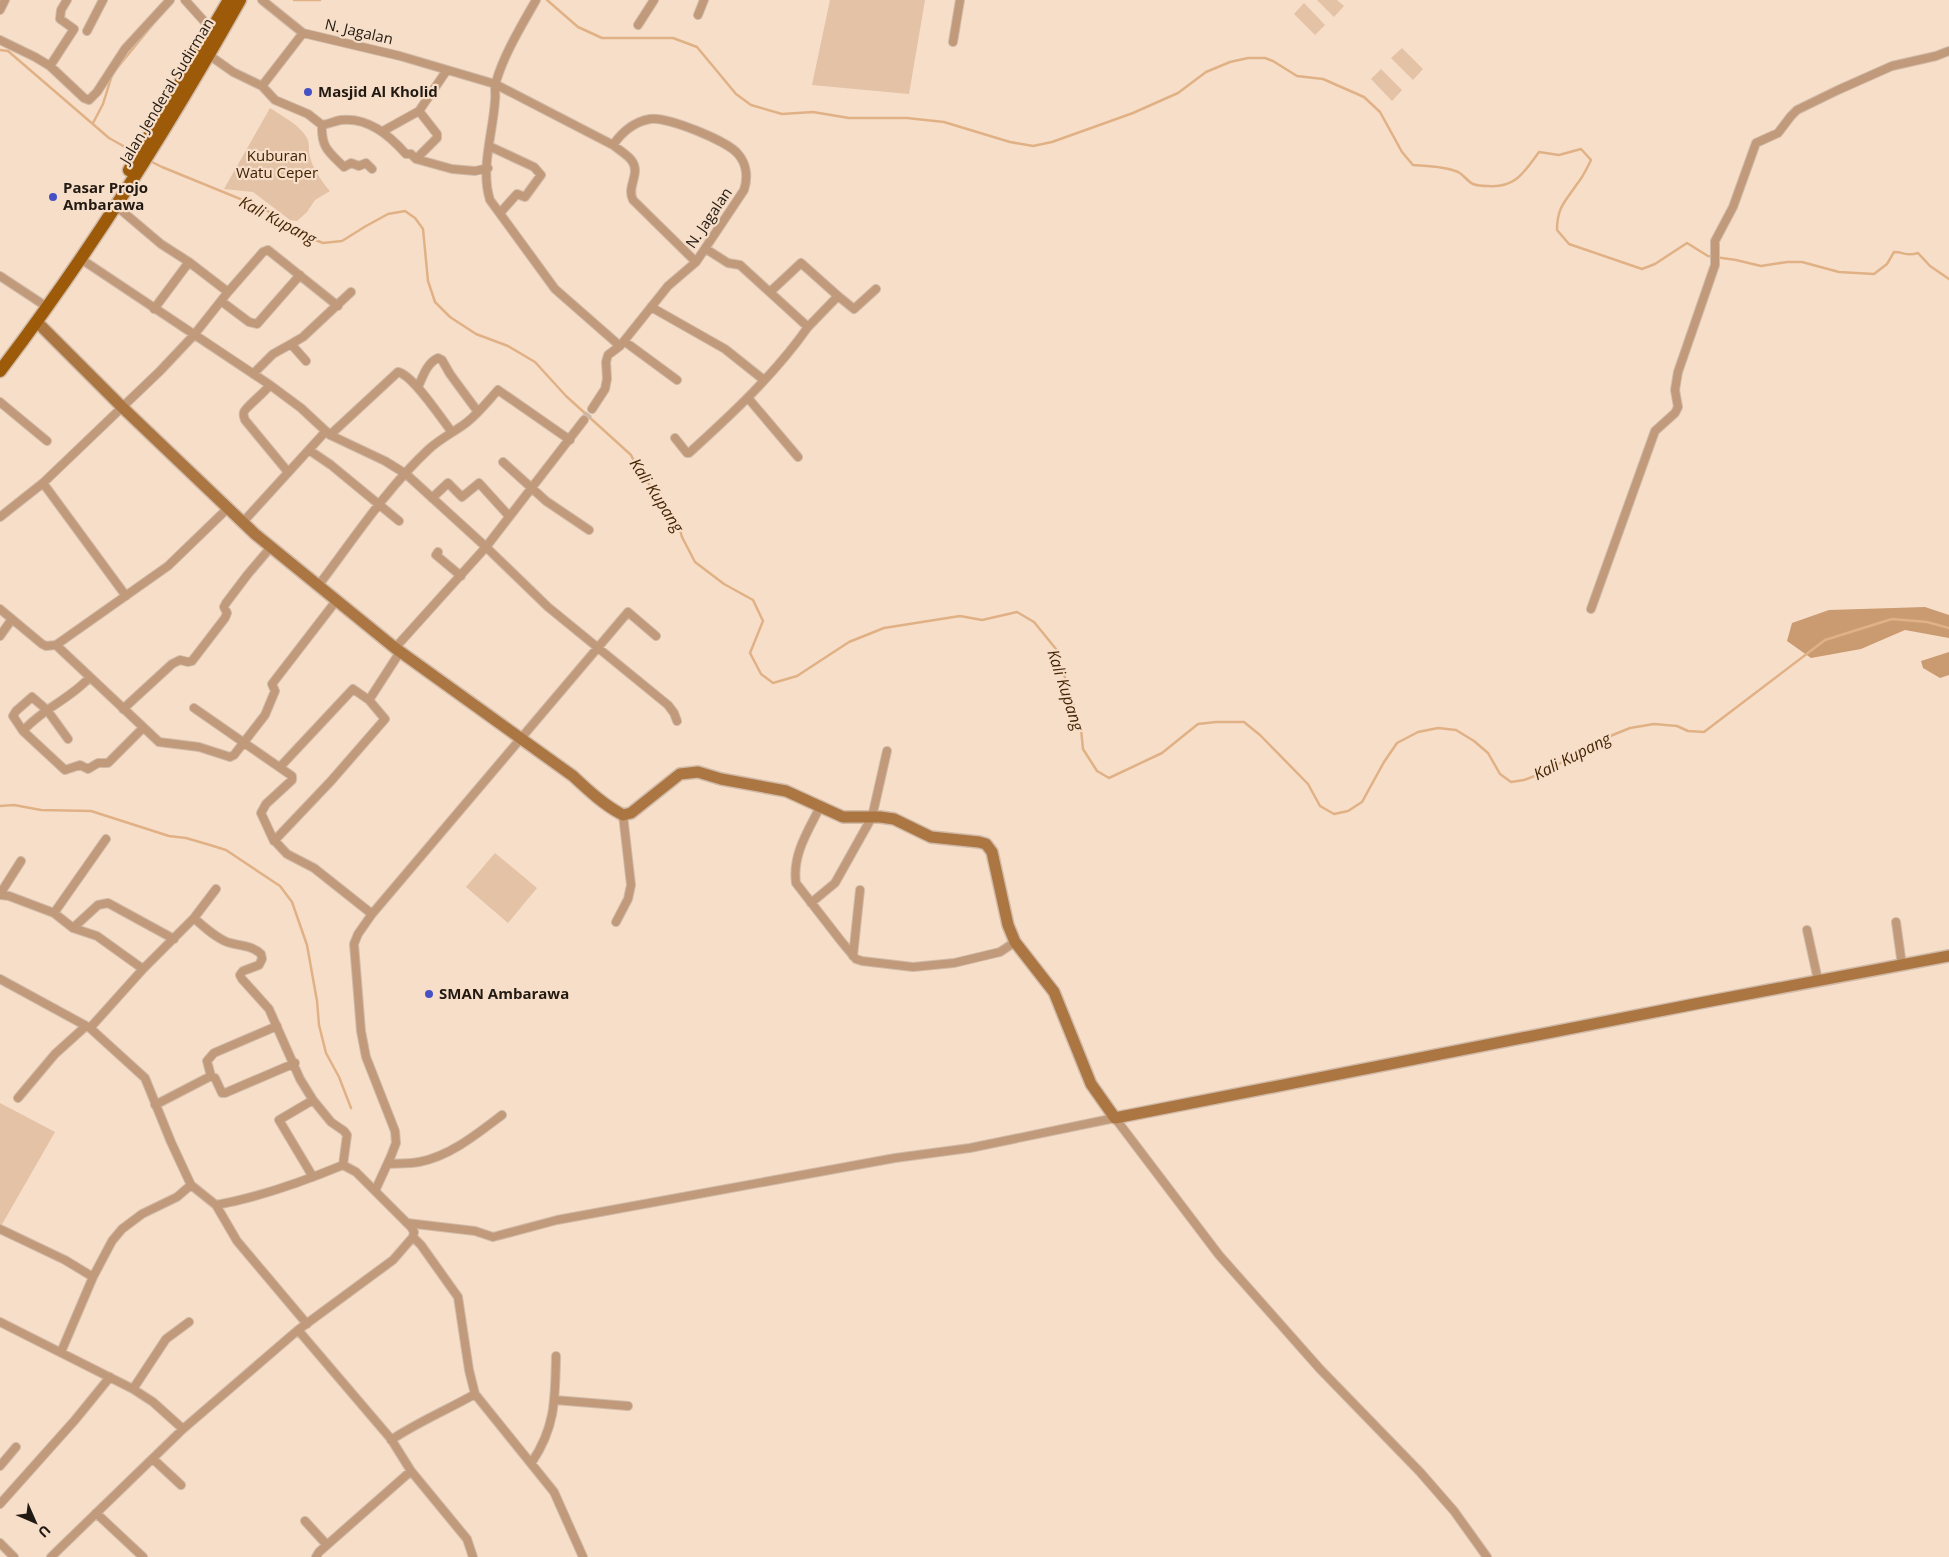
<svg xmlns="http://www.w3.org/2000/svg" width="1949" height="1557" font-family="'Open Sans',sans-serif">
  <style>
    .green { fill: #e3c2a5 }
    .forest { fill: #ca9b71 }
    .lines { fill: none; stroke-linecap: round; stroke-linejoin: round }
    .stream { stroke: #e1b186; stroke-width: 2.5 }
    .street-tunnel { stroke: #ccb7a4; stroke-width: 8; stroke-dasharray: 8 4; stroke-linecap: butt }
    .street-casing { stroke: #d1bba8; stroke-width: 10 }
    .secondary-casing { stroke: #d1bba8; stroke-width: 14 }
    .primary-casing { stroke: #d1bba8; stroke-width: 15 }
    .street { stroke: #c09a7a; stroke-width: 8 }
    .secondary { stroke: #ac7643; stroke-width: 11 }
    .primary { stroke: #9d5b0a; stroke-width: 12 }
    .poi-dot { fill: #4551c5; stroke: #f7dec9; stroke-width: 2 }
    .labels { text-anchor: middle; stroke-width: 4.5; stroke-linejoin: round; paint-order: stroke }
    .street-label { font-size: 15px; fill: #221a12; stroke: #f7dec9 }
    .poi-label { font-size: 15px; font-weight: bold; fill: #221a12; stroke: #f7dec9; text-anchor: start }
    .park-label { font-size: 15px; fill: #402100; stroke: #f7dec9 }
    .water-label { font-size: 16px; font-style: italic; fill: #452503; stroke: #f7dec9 }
  </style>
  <rect width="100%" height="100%" fill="#f7dec9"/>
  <!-- green -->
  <path class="green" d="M830,0h95l-16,94 -97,-9z
    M1317,0h20l7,6 -10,11z
    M1304,3l21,22 -10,10 -21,-21z
    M1402,48l21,21 -10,11 -22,-22z
    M1381,69l21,21 -10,11 -21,-22z
    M270,108c13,9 29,16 37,30 3,6 1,12 3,19 2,9 13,27 20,34l-15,9 -8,12 -10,9 -7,-1 -37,-28 -29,-3z
    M495,853l42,35 -29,35 -42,-36z
    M0,1103l55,29 -54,94 -1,-1z"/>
  <!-- forest -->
  <path class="forest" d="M1925,607l24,8v23l-44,-8 -44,19 -50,9 -24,-17 5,-18 37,-13z
    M1949,652v23l-9,3 -17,-10 -2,-7z"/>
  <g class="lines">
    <!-- stream -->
    <path class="stream" d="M294,0h26
      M547,0l31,27 24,11h71l24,9 39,47 15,11 31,9 31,-2 36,6h58l37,4 66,20 23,4 19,-4 81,-29 45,-20 28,-21 24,-10 18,-4h17l8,3 24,15 26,3 41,18 16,15 22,40 11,13c14,1 32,1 45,7 6,3 9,9 15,12 5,2 10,2 15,2 28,2 36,-14 51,-34l20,3 22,-6 10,11c-4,8 -8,17 -14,24 -12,18 -20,23 -20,46l12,14 73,25 13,-5 32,-21 21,13 28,4 25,6 26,-4h15l37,10 35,2 13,-10 7,-12c10,0 13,5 24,1l12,13 19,13
      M0,50l8,1 101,87 25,14
      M117,68l41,-50
      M93,123l10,-19 9,-29
      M150,161l12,6 103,42 32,24 26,10 19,-2 24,-15 22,-12 17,-3 10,7 8,11 5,52 7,21 15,15 26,17 32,12 27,16 31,34 65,59 8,16 38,49 5,17 13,25 29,22 29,16 10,21 -13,32 11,21 12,9 24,-7 52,-34 35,-14 76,-12 22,4 35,-8 17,10 22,27 25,80 2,20 14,22 12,7 53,-25 36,-29 18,-2h28l16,13 48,49 12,22 14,8 14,-3 14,-9 22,-40 13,-19 21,-11 20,-4 18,2 18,11 14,12 12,21 11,8 13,-2 26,-10 38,-25 42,-17 24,-4 23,2 11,5 16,1 121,-92 67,-21 35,3 22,6
      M0,806l14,-1 27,5 50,1 78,25 17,2 24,7 16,5 54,36 12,16 15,43 10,56 2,24 7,28 13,24 12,31"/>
    <!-- street-tunnel -->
    <path class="street-tunnel" d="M584,420l8,-11"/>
    <defs>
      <path id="street" d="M185,0l27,30
        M262,0l41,33 97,23 95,28 118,61c6,5 15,10 19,16 9,13 -6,26 1,39l63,62
        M536,0c-14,25 -32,54 -40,82 -2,6 0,13 -1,19 -2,32 -15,68 -5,99l65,89 65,57
        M0,10l5,-10
        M698,15l6,-15
        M638,25l16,-25
        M87,31l16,-31
        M0,40l35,17 15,9 34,32 5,2 8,-8 28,-43 45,-49
        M953,42l7,-42
        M209,55l24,17 29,14 13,14 33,14 14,11c7,-1 13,-4 19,-5 27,-3 48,15 65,34h5l5,5 36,10 23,2 13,-3
        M50,66l24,-37 -14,-10 1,-9 6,-10
        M262,86l41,-53
        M322,125c-1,23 7,27 22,42l7,-4 8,3 7,-3 6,6
        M383,131l36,-20 28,-41
        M489,146l45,21 7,8 -16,22 -8,-3 -17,19
        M416,159l21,-21v-4l-18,-23
        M81,259l189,126 31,23 29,27 55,26 21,13 80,73 62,60 120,98 6,8 3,8
        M0,276l41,27
        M228,292l35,-40 5,-2 70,56
        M770,292l31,-29 37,33 -30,31
        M838,296l16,13 22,-20
        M221,301l28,21 8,2 43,-49
        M651,307l74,42 39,31
        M154,309l35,-47
        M624,341l53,39
        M306,361l-15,-17 12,-7 48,-45
        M253,374l20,-20 18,-10
        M270,385c-4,6 -25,23 -26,27 -1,3 0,5 1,8l43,52
        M418,387c5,-11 9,-24 20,-29l4,2 8,14 28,38
        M748,398l50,59
        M0,402l47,39
        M592,409l13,-20 2,-10 -1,-17 2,-7 12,-9 48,-60 28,-24 48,-72c4,-12 3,-26 -6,-36 -10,-13 -72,-38 -88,-35 -17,3 -28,13 -37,26
        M330,435l68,-63c15,3 43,46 53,59
        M675,438l12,15h2c43,-39 86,-79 119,-126l-68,-62 -12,-2 -22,-14
        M309,450l22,15 68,56
        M503,462l43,39 43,29
        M43,483l117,-112 34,-36 34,-43 -39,-30 -28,-18 -46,-39
        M432,498l16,-15 14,14 17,-14 30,33
        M0,517l43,-34 83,113
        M243,522l83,-91
        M438,552l-2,3 25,21
        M318,586c35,-46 68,-97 111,-137 11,-10 25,-17 37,-26 12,-9 22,-22 32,-33l72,50
        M0,609l12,10 -12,17
        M1591,609l64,-178 20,-18 3,-6 -3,-17 3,-18 37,-107v-24l18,-34 23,-64 22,-10 13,-17 6,-6 41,-20 54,-24 44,-10 13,-5
        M12,619l30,25 4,2 10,-1 112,-79 59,-57
        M56,645l103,97 40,5 31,10 4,-2 31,-40 10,-24 -3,-7 64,-83
        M395,648l91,-101 98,-127
        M89,678c-19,21 -47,31 -66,53l42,39 15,-5 8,4 10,-6h10l35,-35
        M369,700l31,-48
        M194,708l98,68v4l-26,24 -5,9 12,26 14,15 27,14 58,46
        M123,709l49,-45 8,-4 8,2 4,-1 33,-43 2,-5 -3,-6 2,-4 22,-29 23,-27
        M23,731l-10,-15 3,-5 16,-14 15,13 21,29
        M820,807c-12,24 -28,48 -24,76l45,58 15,18 6,2 51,6 41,-4 46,-11 15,-10
        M274,841l57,-60 54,-62 -16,-19 -16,-11 -73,78
        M0,894l21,-33
        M0,895l9,1 45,17 19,15 24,8 46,33
        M811,903l24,-20 37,-66 15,-66
        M54,913l52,-74
        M194,918c10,9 21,19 33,24 12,4 25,3 34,12l1,5 -3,6 -16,6 -3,4 2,4 27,30 31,70 13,21 18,22 13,9 3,4 -4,30
        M616,922l12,-23 3,-14 -8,-70
        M1896,922l6,43
        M73,928l25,-23 10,-2 66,36
        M1807,930l11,50
        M853,956l7,-66
        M0,979l90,49 55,50 26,64 20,43 25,20c45,-8 86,-23 127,-40l13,7 19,19
        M90,1028l53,-59 51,-51 22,-29
        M211,1076l-4,-15 7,-8 63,-27
        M18,1098l37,-44 31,-28
        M313,1100l-34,20 34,57
        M155,1105l56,-29 4,2 7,15h3l70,-30
        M388,1164c10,-1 21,0 31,-2 31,-6 58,-28 83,-47
        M216,1205l21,36 70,83
        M407,1223l68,8 18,6 64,-17 338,-62 75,-10 145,-30 104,137 101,114 100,103 34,39 33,46
        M0,1229l65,31 28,17
        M413,1237l8,8 37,52 11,73 6,24 79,98 29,65
        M0,1322l133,67 20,13 30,27
        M298,1330l93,109 20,32 56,68 6,18
        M61,1352l32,-75 19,-36 10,-12 20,-15 35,-17 14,-12
        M133,1389l33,-50 23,-17
        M555,1400l73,6
        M391,1440c27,-18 56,-30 84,-46
        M153,1459l28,26
        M532,1462c24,-36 23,-64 24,-106
        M0,1466l16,-19
        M0,1504l75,-84 35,-43
        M96,1513l47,44
        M305,1521l22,24
        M0,1543l14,14
        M51,1557l132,-128 115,-99 95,-70 20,-23 1,-5 -3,-5 -36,-36 16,-35 5,-13 -1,-12 -29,-74 -5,-26 -7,-87 4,-10 14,-20 256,-302 28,24
        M316,1557l3,-5 92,-81"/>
      <path id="secondary" d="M37,322l85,85 133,127 140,114 178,128c16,15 31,29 50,39l8,-2 49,-39 18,-2 23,7 65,12 57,26h37l14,2 37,18 48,5 7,2 6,8 16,73 7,17 39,50 37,92 24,34 585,-115 249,-47"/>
      <path id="primary" d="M129,170l100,-170
        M0,371c89,-117 168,-243 240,-371"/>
    </defs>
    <!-- street casing -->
    <use href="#street" class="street-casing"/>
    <!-- secondary casing -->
    <use href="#secondary" class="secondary-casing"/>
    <!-- primary casing -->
    <use href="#primary" class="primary-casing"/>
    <!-- street -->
    <use href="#street" class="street"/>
    <!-- secondary -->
    <use href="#secondary" class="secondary"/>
    <!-- primary -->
    <use href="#primary" class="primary"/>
  </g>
  <!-- markers -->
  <g class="poi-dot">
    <circle cx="308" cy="92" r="5"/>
    <circle cx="53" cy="197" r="5"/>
    <circle cx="429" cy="994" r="5"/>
  </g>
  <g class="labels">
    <!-- street labels -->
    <g class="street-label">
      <text transform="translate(359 32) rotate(13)" y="5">N. Jagalan</text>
      <text transform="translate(167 91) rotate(-59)" y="5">Jalan Jenderal Sudirman</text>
      <text transform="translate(709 218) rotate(-56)" y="5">N. Jagalan</text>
    </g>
    <!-- poi labels -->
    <g class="poi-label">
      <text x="318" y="97">Masjid Al Kholid</text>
      <text x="63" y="193">Pasar Projo<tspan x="63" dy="17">Ambarawa</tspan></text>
      <text x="439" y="999">SMAN Ambarawa</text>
    </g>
    <!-- park labels -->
    <g class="park-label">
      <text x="277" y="161">Kuburan<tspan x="277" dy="17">Watu Ceper</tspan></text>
    </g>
    <!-- water labels -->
    <g class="water-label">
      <text transform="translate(278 220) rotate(28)" y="6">Kali Kupang</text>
      <text transform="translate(657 495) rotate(57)" y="6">Kali Kupang</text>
      <text transform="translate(1066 690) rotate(72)" y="6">Kali Kupang</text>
      <text transform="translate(1572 756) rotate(-27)" y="6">Kali Kupang</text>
    </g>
  </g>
  <!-- north arrow -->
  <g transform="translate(35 1522) rotate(135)" stroke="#f7dec9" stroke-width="4" paint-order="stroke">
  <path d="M0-4L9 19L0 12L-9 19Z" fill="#221a12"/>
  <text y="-8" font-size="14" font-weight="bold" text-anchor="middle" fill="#221a12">U</text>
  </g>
</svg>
